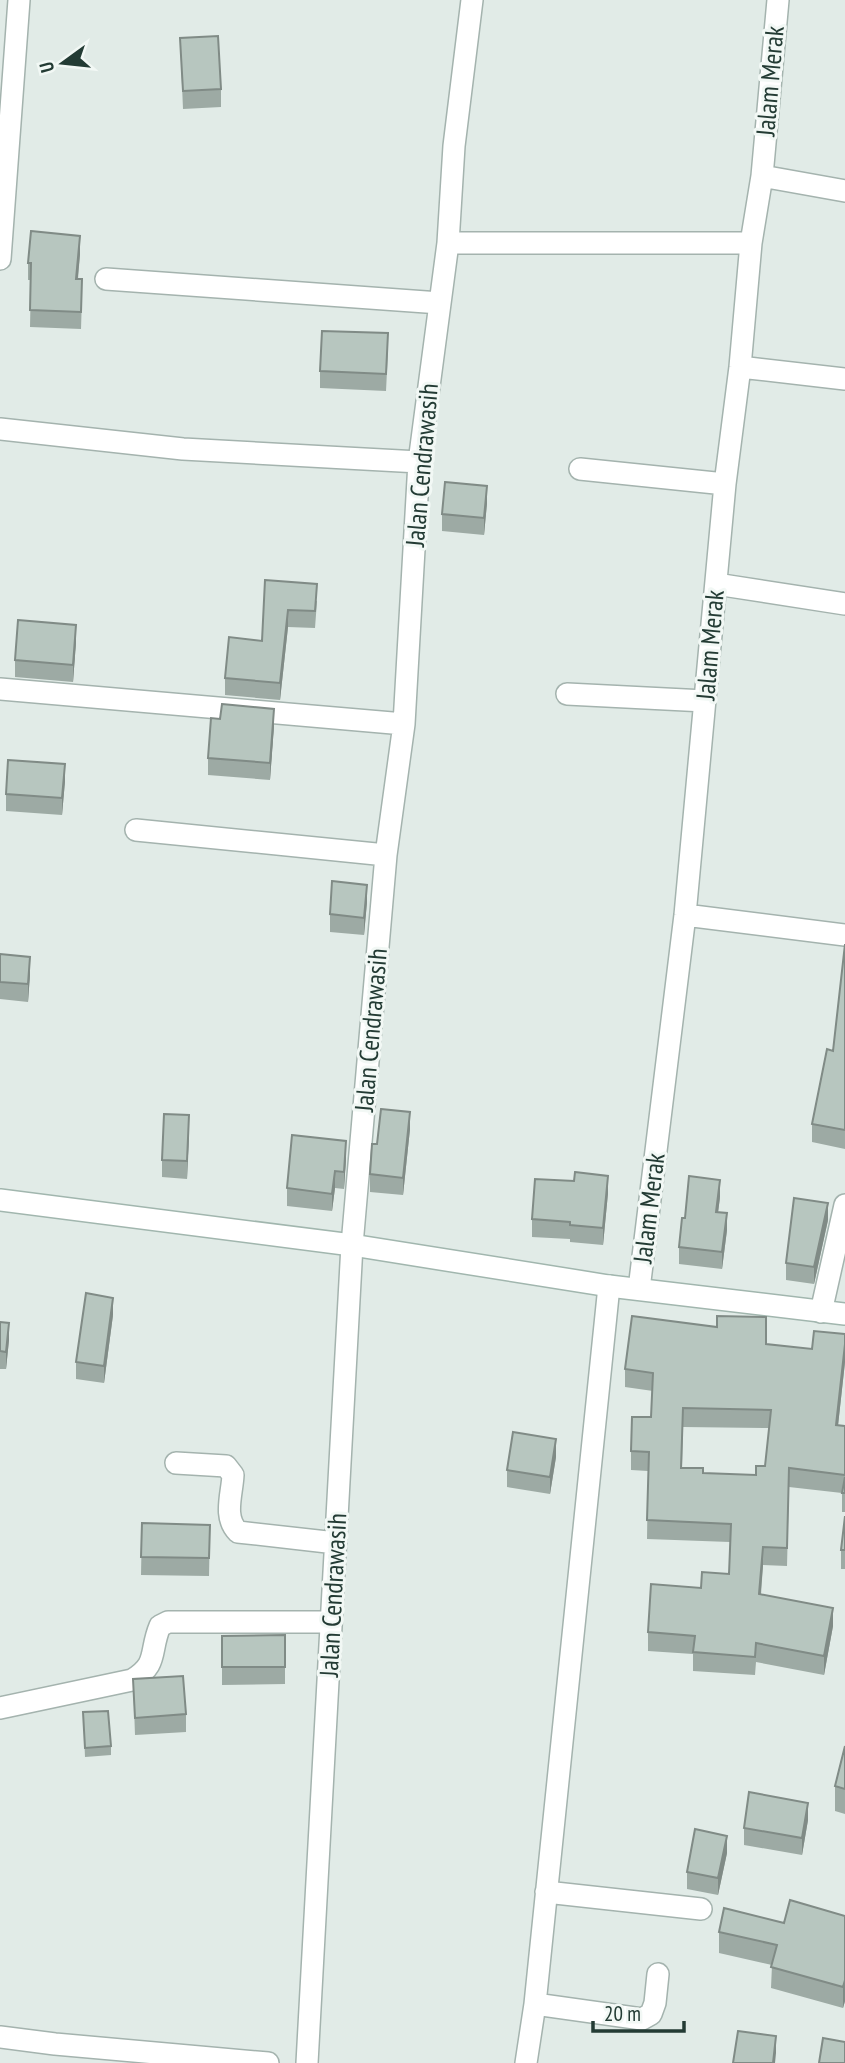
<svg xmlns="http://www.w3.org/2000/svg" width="845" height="2063" font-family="'PT Sans Narrow',sans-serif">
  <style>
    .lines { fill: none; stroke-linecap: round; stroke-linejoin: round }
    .street-casing { stroke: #a4b3ae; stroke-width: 24 }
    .secondary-casing { stroke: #a1b6ae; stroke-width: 24 }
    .street { stroke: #fff; stroke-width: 21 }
    .secondary { stroke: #fff; stroke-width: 21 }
    .wall { fill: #9daaa4; fill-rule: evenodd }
    .shaded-wall { fill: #808b86 }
    .building { fill: #b7c6bf; stroke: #808b86; stroke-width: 2; fill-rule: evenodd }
    .labels { text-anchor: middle; stroke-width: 6; stroke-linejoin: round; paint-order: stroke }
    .street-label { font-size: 26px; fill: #233b34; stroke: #f2f8f5 }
  </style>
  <rect width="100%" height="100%" fill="#e1ebe7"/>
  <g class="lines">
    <defs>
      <path id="street" d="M762,176l83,15
        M448,243h303
        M0,259l19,-259
        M106,279l334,24
        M740,367l105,12
        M0,429l183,20 236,13
        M580,469l145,15
        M716,584l129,20
        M0,689l404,35
        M567,694l138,7
        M136,830l250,25
        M685,915l160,20
        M639,1289l46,-374 40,-431 15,-117 11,-124 11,-67 16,-176
        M821,1312l24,-107
        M176,1463l50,3 7,9c-1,20 -10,42 5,57l98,11
        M0,1708l132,-28c27,-16 17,-28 28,-54l8,-4h163
        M546,1892l155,17
        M535,2004l107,15 9,-5 4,-11 3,-29
        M0,2037l55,7 213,19
        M307,2063l45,-818 34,-390 18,-131 15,-262 29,-219 6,-97 18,-146
        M526,2063l9,-59 74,-718"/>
      <path id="secondary" d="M0,1200l352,45 257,41 236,28"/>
    </defs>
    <!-- street casing -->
    <use href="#street" class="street-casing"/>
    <!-- secondary casing -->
    <use href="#secondary" class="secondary-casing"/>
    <!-- street -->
    <use href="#street" class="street"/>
    <!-- secondary -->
    <use href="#secondary" class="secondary"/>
  </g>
  <!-- wall -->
  <path class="wall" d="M180,38l41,51v18l-38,2z
    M80,254l-2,25 4,18 -1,32 -51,-2 1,-47h-3v-17z
    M388,351l-2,40 -66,-3v-17z
    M487,503l-3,32 -42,-4v-17z
    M265,580l52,21 -2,27 -27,-1 -8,73 -55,-5v-17l37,-37z
    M76,642l-3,40 -58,-5v-17z
    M274,726l-4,54 -62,-5v-17z
    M65,781l-3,34 -56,-4v-17z
    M367,902l-3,33 -34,-3v-18z
    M845,944v205l-33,-7v-18l21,-73z
    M0,954l30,20 -2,28 -28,-3z
    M410,1129l-7,66 -33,-3v-18l7,-30z
    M189,1132l-2,47 -25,-2v-17z
    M346,1158l-2,31 -9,-1 -3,23 -45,-5v-18z
    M608,1193l-5,52 -33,-3v-3l-38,-2v-18z
    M720,1197l-2,15 9,18 -5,39 -43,-5v-17z
    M828,1220l-14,64 -28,-4v-17z
    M113,1315l-9,68 -28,-4v-17z
    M0,1322l9,18 -3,29h-6z
    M845,1334v28l-7,63 7,1v86h-3v-19l-53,-6 -2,79 -24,-1 -2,30 72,31 -9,49 -68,-13 -1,13 -62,-4v-17l-45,-3v-19l53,-44 28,-14 1,-32 -83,-3 1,-68 -17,-1v-19l20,-34 2,-26 -28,-4v-18l141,-25 46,5zM683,1427l86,1 -4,38 -9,9 -53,-2 -21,-5z
    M556,1457l-6,37 -43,-7v-17z
    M845,1516v53h-4v-19z
    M142,1523l68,2 -1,51 -68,-1z
    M285,1635v49l-63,1v-49z
    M133,1679l53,35v18l-51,3z
    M83,1712l28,34v9l-26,2z
    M845,1746v68l-10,-3v-25z
    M808,1820l-6,35 -58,-10v-17z
    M727,1853l-9,42 -31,-6v-17z
    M845,1916v85l-2,7 -72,-20 1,-23 -53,-12v-21l65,-9z"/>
  <!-- shaded-wall -->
  <path class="shaded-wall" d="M80,236v18l-4,42v-17z
    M487,486v17l-3,32v-17z
    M288,610v17l-8,73v-17z
    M76,625v17l-3,40v-17z
    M274,709v17l-4,54v-17z
    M65,764v17l-3,34v-17z
    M367,885v17l-3,33v-17z
    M30,957v17l-2,28v-18z
    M410,1112v17l-7,66v-17z
    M189,1115v17l-2,47v-18z
    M346,1141v17l-2,31v-17z
    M335,1171v17l-3,23v-17z
    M608,1176v17l-5,52v-17z
    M720,1180v17l-4,32v-17z
    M828,1203v17l-14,64v-17z
    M727,1213v17l-5,39v-17z
    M113,1298v17l-9,68v-17z
    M9,1323v17l-3,29v-17z
    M845,1344v18l-9,82v-19z
    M556,1439v18l-6,37v-17z
    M763,1547v18l-4,48v-19z
    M833,1608v18l-9,49v-19z
    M808,1803v17l-6,35v-17z
    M727,1836v17l-9,42v-17z
    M845,1980v21l-2,7v-21z
    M776,2036v17l-1,10h-2z"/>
  <!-- building -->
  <path class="building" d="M218,36l3,53 -38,2 -3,-53z
    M31,231l49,5 -4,43h6l-1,33 -51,-2 1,-47h-3z
    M322,331l66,2 -2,41 -66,-3z
    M445,482l42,4 -3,32 -42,-4z
    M265,580l52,4 -2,27 -27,-1 -8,73 -55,-5 4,-41 33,4z
    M18,620l58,5 -3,40 -58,-5z
    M222,704l52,5 -4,54 -62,-5 3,-40 9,1z
    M8,760l57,4 -3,34 -56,-4z
    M332,881l35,4 -3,33 -34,-4z
    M845,944v186l-33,-6 15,-75 6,2z
    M0,954l30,3 -2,27 -28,-2z
    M381,1109l29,3 -7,66 -33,-4 2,-30h5z
    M164,1114l25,1 -2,46 -25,-1z
    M292,1135l54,6 -2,31 -9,-1 -3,23 -45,-6z
    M575,1172l33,4 -5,52 -33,-3v-3l-38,-3 3,-40 39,2z
    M689,1176l31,4 -4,32 11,1 -5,39 -43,-5 3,-29h3z
    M794,1198l34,5 -14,64 -28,-4z
    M86,1293l27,5 -9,68 -28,-4z
    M632,1316l85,11v-11l49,1v27l46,5 2,-18 31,3v10l-9,81 9,1v49l-56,-7 -2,80 -24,-1 -4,47 74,14 -9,48 -68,-13 -1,14 -62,-5 2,-16 -47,-4 3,-48 50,4 1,-16 27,2 2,-50 -84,-4 2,-68 -18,-1 1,-34h19l2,-44 -28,-4zM683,1408l88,2 -6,56h-9v9l-53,-2v-5h-22z
    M0,1322l9,1 -3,29 -6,-1z
    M513,1432l43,7 -6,38 -43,-7z
    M845,1477v16h-3z
    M845,1516v34h-4z
    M142,1523l68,2 -1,33 -68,-1z
    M285,1635v32h-63v-31z
    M183,1676l3,38 -51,4 -2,-39z
    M108,1711l3,35 -26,2 -2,-36z
    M845,1746v43l-10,-3z
    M749,1792l59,11 -6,35 -58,-10z
    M695,1829l32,7 -9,42 -31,-6z
    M790,1900l55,16v64l-2,7 -72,-20 6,-22 -58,-13 5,-24 60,15z
    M738,2031l38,5 -3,27h-40z
    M823,2038l22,4v21h-26z"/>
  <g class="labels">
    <!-- street labels -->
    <g class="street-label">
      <text transform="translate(770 81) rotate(-85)" y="9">Jalam Merak</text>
      <text transform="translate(422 465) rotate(-85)" y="9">Jalan Cendrawasih</text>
      <text transform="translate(710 645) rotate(-85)" y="9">Jalam Merak</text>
      <text transform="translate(371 1030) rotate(-85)" y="9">Jalan Cendrawasih</text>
      <text transform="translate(649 1208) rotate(-83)" y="9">Jalam Merak</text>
      <text transform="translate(333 1595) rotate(-87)" y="9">Jalan Cendrawasih</text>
    </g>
  </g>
  <!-- north arrow -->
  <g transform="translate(63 63) rotate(255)" stroke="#f2f8f5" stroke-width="5" paint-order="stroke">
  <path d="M0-5L12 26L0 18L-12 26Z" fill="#233b34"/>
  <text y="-10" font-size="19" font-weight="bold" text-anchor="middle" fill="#233b34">U</text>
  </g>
  <!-- scale -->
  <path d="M593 2021v10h91v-10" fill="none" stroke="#233b34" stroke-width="3.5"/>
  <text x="604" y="2021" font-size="21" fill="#233b34" stroke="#f2f8f5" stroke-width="5" paint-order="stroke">20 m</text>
</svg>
